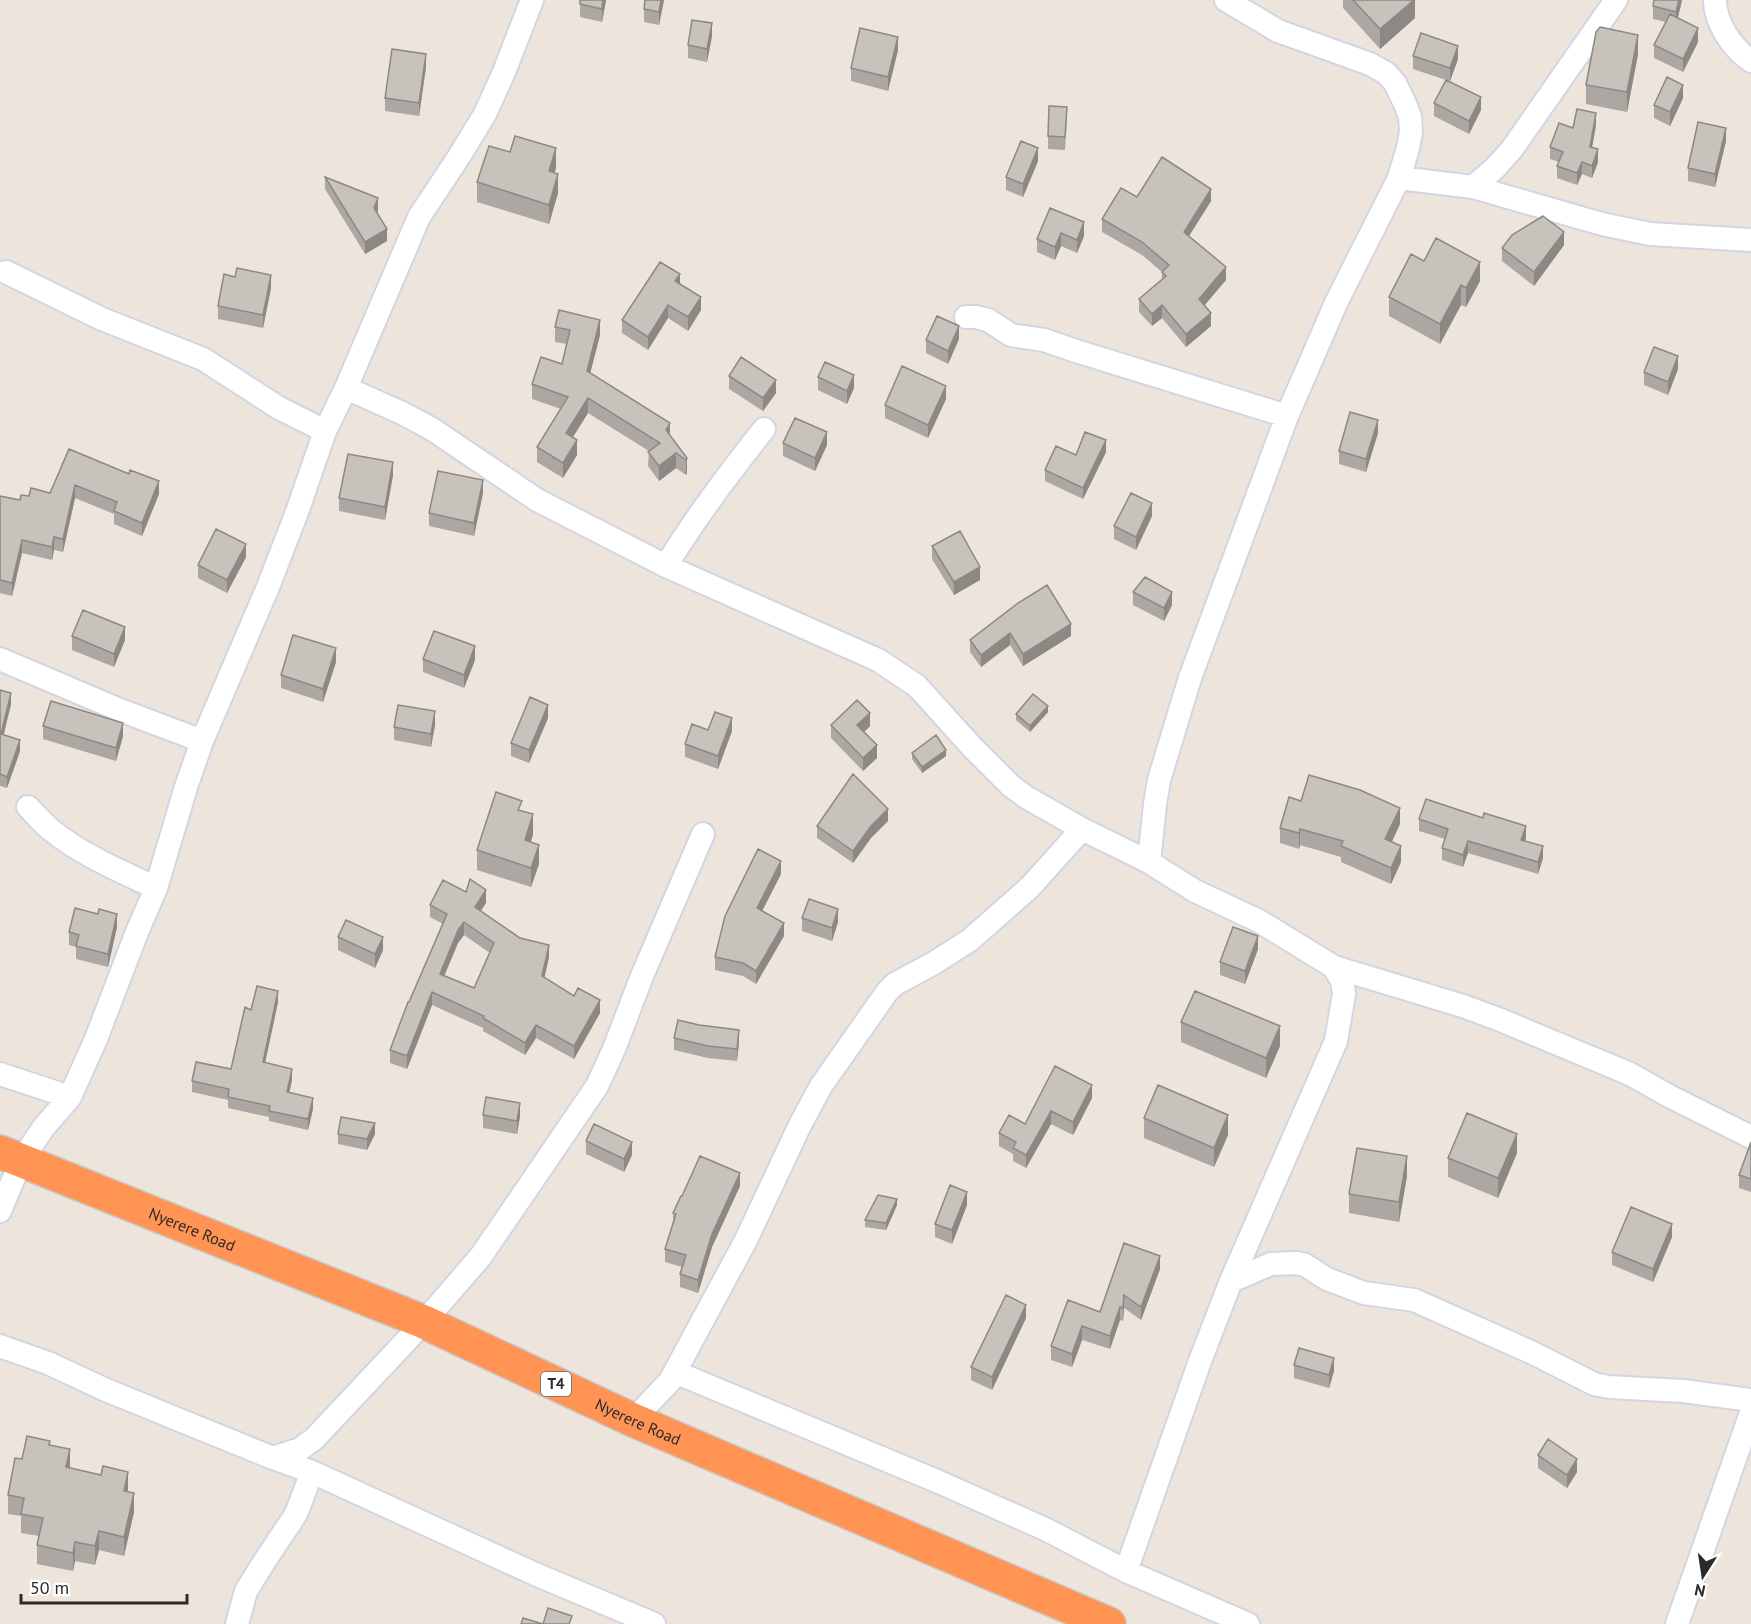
<svg xmlns="http://www.w3.org/2000/svg" width="1751" height="1624" font-family="'PT Sans',sans-serif">
  <style>
    .lines { fill: none; stroke-linecap: round; stroke-linejoin: round }
    .street-casing { stroke: #d2d6e3; stroke-width: 26 }
    .highway-casing { stroke: #c8c8c8; stroke-width: 36 }
    .street { stroke: #fff; stroke-width: 22 }
    .highway { stroke: #ff9455; stroke-width: 33 }
    .wall { fill: #aca7a2; fill-rule: evenodd }
    .shaded-wall { fill: #8c8884 }
    .building { fill: #c8c2bc; stroke: #8c8884; stroke-width: 1.5; fill-rule: evenodd }
    .labels { text-anchor: middle; stroke-width: 5; stroke-linejoin: round; paint-order: stroke }
    .shield { fill: #fff; stroke: #6a6a6a; stroke-width: 1.5 }
    .shield-label { font-size: 15px; font-weight: bold; fill: #2a2a2a }
    .street-label { font-size: 16px; fill: #2a2a2a; stroke: #fff }
  </style>
  <rect width="100%" height="100%" fill="#ede5dc"/>
  <g class="lines">
    <defs>
      <path id="street" d="M1715,0c0,23 17,48 36,61
        M1399,178l74,9 129,37 48,10 101,6
        M1473,187l22,-19 17,-19 104,-149
        M6,272l96,47 101,40 76,49 46,23
        M966,317h10l12,3 23,15 33,5 32,11 211,65
        M346,388l56,25 30,16 105,71 129,66 212,94 39,26 55,61 39,39 15,11 56,32 67,33 46,29 64,30 75,46 8,14 2,13 -8,47 -105,240 -31,80 -74,210
        M666,566c29,-48 63,-93 98,-137
        M0,659l120,51 82,31
        M28,807c7,7 15,16 23,23 31,25 69,41 105,58
        M1149,862l6,-58 4,-24 31,-102 97,-262 49,-113 63,-125 9,-30 3,-16 -1,-15 -4,-11 -11,-23 -9,-10 -16,-9 -92,-33 -52,-31
        M1334,967l129,39 35,13 132,55 39,22 82,41
        M0,1074l70,23
        M0,1211l21,-50 23,-34 26,-30 26,-58 41,-107 19,-44 30,-101 16,-46 66,-154 29,-75 28,-81 21,-43 73,-171 41,-62 25,-41 19,-42 28,-72
        M1231,1281l40,-17 26,-1 8,2 22,14 37,14 50,7 119,53 61,31 15,3 74,4 68,9
        M0,1346l48,17 58,27 167,68 39,14 223,102 119,50
        M675,1372l264,110 106,47 81,42 122,53
        M633,1420l37,-39 76,-141 54,-115 21,-39 66,-94 8,-8 39,-21 36,-23 60,-53 52,-58
        M273,1458l27,-9 14,-10 110,-117 57,-66 116,-170 17,-37 28,-73 61,-142
        M237,1624l9,-33 20,-32 30,-45 16,-42
        M1677,1624l74,-211"/>
      <g id="highway">
        <path id="s1" d="M0,1152l424,170 209,98 476,204"/>
      </g>
    </defs>
    <!-- street casing -->
    <use href="#street" class="street-casing"/>
    <!-- highway casing -->
    <use href="#highway" class="highway-casing"/>
    <!-- street -->
    <use href="#street" class="street"/>
    <!-- highway -->
    <use href="#highway" class="highway"/>
  </g>
  <!-- wall -->
  <path class="wall" d="M580,0h26l-4,22 -22,-5z
    M645,0h19l-5,25 -15,-3v-13z
    M1343,0h72v18l-35,31 -37,-41z
    M1682,0l-4,18 20,24 -15,30 -29,-14v-13l12,-23 -13,-3v-13z
    M712,36l-5,26 -19,-4v-13z
    M898,50l-10,41 -37,-10v-13z
    M1638,54l-11,58 -41,-8v-19z
    M1413,56l45,3 -8,22 -4,-1 35,30 -12,24 -35,-18v-13l12,-23 -33,-11z
    M426,67l-7,49 -34,-5v-13z
    M1683,98l-13,28 -16,-8v-13z
    M1067,120l-2,30 -17,-1v-13z
    M1596,125l-4,22 6,15 -6,16 -10,-4 -5,11 -20,-7v-12l2,-4 -9,-3v-12l23,-19z
    M1726,141l-11,46 -27,-6v-13z
    M1038,161l-15,36 -17,-7v-13z
    M556,168l-2,5 4,20 -9,31 -72,-22v-20z
    M325,177l53,33 -1,3 10,28 -22,13 -40,-65z
    M1137,197l74,4 -22,35 37,44 -22,25 7,21 -25,21 -24,-29 -10,8 -13,-14v-13l23,-20v-7l-20,-17 -40,-23v-13z
    M1050,208l34,28 -7,17 -16,-7 -6,14 -18,-8v-13z
    M1564,245l-30,41 -32,-25v-13z
    M1480,281l-14,26 -5,-2 -21,39 -51,-28v-19z
    M680,283l21,27 -13,21 -20,-13 -20,32 -26,-17v-13z
    M271,288l-8,40 -45,-9v-13z
    M555,327l45,8 -10,38 80,63 17,22v15l-1,2 -10,-7 -17,13 -11,-15 1,-15 -61,-38 -15,24 4,18 -14,23 -26,-16v-15l24,-38 -29,-10v-15l30,-20 5,-20 -12,-2z
    M959,339l-11,25 -22,-11v-13z
    M1678,369l-10,26 -24,-10v-13z
    M729,376l47,17 -13,18 -34,-22z
    M818,377l36,11 -7,16 -29,-14z
    M946,399l-18,39 -43,-20v-13z
    M1378,433l-12,39 -27,-8v-13z
    M783,443l44,2 -12,26 -32,-15z
    M69,449l90,45 -17,42 -28,-12v-10l-39,-16 -12,54 -9,-2 -2,10 -30,-7 -10,43 -12,-3v-97l20,4 9,-4 21,-3z
    M1106,452l-23,47 -38,-18v-11l31,-15z
    M393,475l-8,45 -46,-9v-13z
    M483,493l-9,43 -45,-10v-13z
    M1152,516l-16,34 -22,-11v-13z
    M932,546l48,34 -26,15 -22,-36z
    M246,557l-19,36 -29,-15v-13z
    M1133,592l39,13 -8,16 -31,-16z
    M1018,603l53,33 -48,30 -13,-21 -29,22 -11,-15v-12z
    M72,636l53,4 -11,27 -42,-17z
    M423,659l52,1 -11,28 -41,-16z
    M336,662l-13,40 -42,-14v-13z
    M0,690l11,14 -7,30 16,17 -13,37 -7,-2z
    M1048,712l-18,20 -14,-12v-6z
    M548,718l-19,45 -18,-7v-13z
    M435,725l-4,22 -37,-7v-13z
    M831,725l39,1 -6,6 13,26 -14,13 -32,-33z
    M43,726l80,10 -7,25 -73,-22z
    M708,730l24,1 -14,38 -33,-12v-13z
    M912,753l34,3 -24,17 -10,-14z
    M1301,801l99,23 -8,18 9,20 -10,22 -50,-22v-5l-41,-12 -1,4 -19,-6v-15z
    M522,811l11,23 -2,8 8,22 -8,23 -54,-17v-20z
    M1419,819l107,19 -1,3 18,17 -5,16 -70,-21 -5,14 -21,-7v-12l3,-9 -26,-8z
    M888,821l-17,17 -18,25 -36,-25v-12z
    M781,874l-19,37 22,25 -28,48 -13,-8 -28,-6v-13z
    M486,903l-5,8 68,46 -5,21 56,35 -26,46 -38,-21 -11,17 -42,-24v-3l-51,-23 -25,64 -17,-6v-13l53,-126 -13,-7v-12zM464,935l26,18 -16,35 -30,-12 14,-33z
    M802,918l36,4 -6,19 -30,-10z
    M117,927l-9,40 -32,-8v-12l-7,-2v-13z
    M338,937l45,13 -8,18 -37,-18z
    M1258,949l-13,35 -25,-9v-13z
    M278,1002l-13,60 27,18 -3,13 24,16 -5,21 -39,-9v-4l-41,-9v-8l-36,-8v-11l39,-12 20,-59z
    M1181,1022l99,24 -14,32 -85,-36z
    M674,1038l65,4 -2,19 -29,-3 -34,-8z
    M1055,1066l37,32 -19,37 -22,-11 -25,44 -13,-7v-7l-14,-8v-13l26,-9z
    M483,1115l37,1 -3,18 -34,-6z
    M1144,1118l84,17 -14,32 -70,-29z
    M338,1134h37l-8,16 -29,-6z
    M586,1141l46,14 -8,17 -38,-18z
    M1751,1142v50l-12,-4v-13z
    M1517,1153l-19,45 -50,-21v-19z
    M1407,1176l-8,46 -50,-9v-19z
    M740,1186l-28,61 -14,46 -18,-6v-13l2,-7 -17,-5v-13l8,-27v-9l9,-17z
    M897,1205l-11,25 -21,-3v-7z
    M967,1205l-15,39 -17,-7v-13z
    M1672,1237l-19,45 -41,-17v-13z
    M1160,1269l-19,51 -17,-12 -1,13 -3,-1 -10,29 -28,-9 -10,27 -21,-7v-14z
    M1026,1318l-34,72 -21,-10v-13z
    M1294,1365l40,6 -5,17 -35,-10z
    M50,1446l20,22 58,23 6,21 -10,44 -25,-6 -4,15 -20,-4 -2,10 -36,-7v-19l2,-9 -18,-3v-17l-13,-2v-19l14,-36z
    M1538,1455l39,17 -10,16 -29,-20z"/>
  <!-- shaded-wall -->
  <path class="shaded-wall" d="M603,0h3l-4,22v-13z
    M661,0h3l-5,25v-13z
    M1414,0h1v18l-35,31v-20z
    M1679,0h3l-6,25v-13z
    M712,23v13l-5,26v-13z
    M1698,28v14l-15,30v-13z
    M1638,35v19l-11,58v-20z
    M898,37v13l-10,41v-14z
    M1458,46v13l-8,22v-13z
    M426,54v13l-7,49v-13z
    M1683,85v13l-13,28v-14z
    M1481,97v13l-12,24v-13z
    M1596,113v12l-6,34v-12z
    M1726,128v13l-11,46v-13z
    M556,148v20l-7,23v-20z
    M1038,148v13l-15,36v-13z
    M1598,149v13l-6,16v-12z
    M1582,162v12l-5,11v-12z
    M558,174v19l-9,31v-19z
    M1211,189v12l-27,43v-12z
    M378,198v12l-4,10v-12z
    M1084,222v14l-7,17v-13z
    M387,229v12l-22,13v-12z
    M1564,232v13l-30,41v-14z
    M1061,233v13l-6,14v-13z
    M1480,262v19l-14,26v-19z
    M1226,267v13l-27,32v-13z
    M680,274v13l-5,-6z
    M271,275v13l-8,40v-13z
    M1461,285v20l-21,39v-20z
    M701,297v13l-13,21v-14z
    M668,305v13l-20,32v-13z
    M1162,305v13l-10,8v-12z
    M1211,313v13l-25,21v-13z
    M600,320v15l-13,51v-15z
    M959,326v13l-11,25v-13z
    M1678,356v13l-10,26v-13z
    M854,375v13l-7,16v-13z
    M776,380v13l-13,18v-13z
    M946,386v13l-18,39v-13z
    M588,398v15l-22,35v-15z
    M1378,420v13l-12,39v-13z
    M670,423v15l-4,-8z
    M827,432v13l-12,26v-13z
    M577,440v15l-14,23v-15z
    M1106,440v12l-23,47v-11z
    M676,453v15l-17,13v-15z
    M687,458v15l-1,2v-15z
    M393,462v13l-8,45v-13z
    M483,480v13l-9,43v-13z
    M159,481v13l-17,42v-13z
    M75,485v13l-12,54v-13z
    M1152,503v13l-16,34v-13z
    M54,537v13l-2,10v-13z
    M22,540v13l-10,43v-13z
    M246,544v13l-19,36v-13z
    M980,567v13l-26,15v-13z
    M1172,592v13l-8,16v-13z
    M1071,624v12l-48,30v-12z
    M125,627v13l-11,27v-13z
    M1010,633v12l-29,22v-12z
    M475,646v14l-11,28v-13z
    M336,648v14l-13,40v-13z
    M11,693v11l-10,41v-11z
    M548,705v13l-19,45v-13z
    M1048,706v6l-18,20v-6z
    M435,711v14l-4,22v-13z
    M870,713v13l-13,13v-14z
    M732,718v13l-14,38v-13z
    M123,723v13l-7,25v-13z
    M20,740v11l-13,37v-11z
    M877,745v13l-14,13v-13z
    M946,750v6l-24,17v-6z
    M1400,808v16l-15,31v-16z
    M888,809v12l-17,17 -18,25v-12l18,-25z
    M533,814v20l-8,26v-20z
    M1526,826v12l-5,14v-12z
    M1300,829v16l-1,4v-16z
    M1468,841v12l-5,14v-12z
    M539,845v19l-8,23v-19z
    M1401,846v16l-10,22v-16z
    M1543,846v12l-5,16v-12z
    M781,861v13l-24,47v-13z
    M486,890v13l-11,16v-12z
    M838,909v13l-6,19v-13z
    M117,914v13l-9,40v-13z
    M464,922v13l-6,8 -18,43v-12l18,-44z
    M784,923v13l-28,48v-13z
    M1258,936v13l-13,35v-13z
    M383,937v13l-8,18v-14z
    M549,945v12l-7,32v-13z
    M278,991v11l-15,71v-11z
    M432,992v13l-25,64v-13z
    M600,1000v13l-26,46v-13z
    M536,1025v13l-11,17v-12z
    M1280,1026v20l-14,32v-20z
    M739,1030v12l-2,19v-12z
    M292,1069v11l-5,23v-11z
    M1092,1085v13l-19,37v-13z
    M313,1098v11l-5,21v-11z
    M520,1103v13l-3,18v-13z
    M1051,1111v13l-25,44v-13z
    M1228,1115v20l-14,32v-19z
    M375,1123v11l-8,16v-11z
    M1517,1134v19l-19,45v-20z
    M632,1142v13l-8,17v-13z
    M1407,1156v20l-8,46v-20z
    M740,1173v13l-28,61 -14,46v-13l14,-46z
    M967,1192v13l-15,39v-14z
    M897,1199v6l-11,25v-7z
    M1672,1224v13l-19,45v-13z
    M1160,1256v13l-19,51v-13z
    M1124,1295v13l-1,13v-13z
    M1026,1305v13l-34,72v-13z
    M1120,1307v13l-10,29v-13z
    M1082,1326v14l-10,27v-13z
    M1334,1358v13l-5,17v-13z
    M70,1449v19l-4,-1z
    M1577,1459v13l-10,16v-13z
    M128,1472v18l-4,20v-19z
    M134,1493v19l-10,44v-19z
    M99,1531v19l-4,15v-19z
    M75,1542v19l-2,10v-18z"/>
  <!-- building -->
  <path class="building" d="M580,0h23l-1,9 -22,-5z
    M645,0h16l-2,12 -15,-3z
    M1353,0h61l-34,29z
    M1654,0h25l-3,12 -23,-6z
    M1670,14l28,14 -15,31 -29,-14z
    M692,20l20,3 -5,26 -19,-4z
    M1600,27l38,8 -11,57 -41,-7 10,-53z
    M860,28l38,9 -10,40 -37,-9z
    M1421,33l37,13 -8,22 -37,-12z
    M392,49l34,5 -7,49 -34,-5z
    M1667,77l16,8 -13,27 -16,-7z
    M1446,80l35,17 -12,24 -35,-18z
    M1049,106l18,1 -2,30 -17,-1z
    M1577,109l19,4 -6,34 8,2 -6,17 -10,-4 -5,11 -20,-7 6,-14 -13,-5 9,-24 14,5z
    M1698,122l28,6 -11,46 -27,-6z
    M515,136l41,12 -7,23 9,3 -9,31 -72,-23 12,-36 21,6z
    M1021,141l17,7 -15,36 -17,-7z
    M1162,157l49,32 -27,43 42,35 -27,32 12,14 -25,21 -24,-29 -10,9 -13,-15 27,-23 -4,-4 7,-7 -27,-23 -40,-23 19,-31 16,9z
    M325,177l53,21 -4,10 13,21 -22,13z
    M1050,208l34,14 -7,18 -16,-7 -6,14 -18,-8z
    M1543,216l21,16 -30,40 -32,-24 10,-13z
    M1436,238l44,24 -14,26 -5,-3 -21,39 -51,-27 22,-43 13,7z
    M660,262l20,12 -5,7 26,16 -13,20 -20,-12 -20,32 -26,-17z
    M237,268l34,7 -8,40 -45,-9 6,-32 11,3z
    M559,310l41,10 -13,51 83,52 -4,7 21,28 -1,2 -10,-7 -17,13 -11,-14 12,-9 -72,-45 -22,35 11,7 -14,23 -26,-16 31,-50 -36,-13 9,-27 21,7 8,-34 -15,-3z
    M937,316l22,10 -11,25 -22,-11z
    M1654,347l24,9 -10,26 -24,-10z
    M741,357l35,23 -13,18 -34,-22z
    M825,362l29,13 -7,16 -29,-14z
    M902,366l44,20 -18,39 -43,-20z
    M1350,412l28,8 -12,39 -27,-8z
    M795,418l32,14 -12,26 -32,-15z
    M1085,432l21,8 -23,48 -38,-18 11,-24 20,9z
    M69,449l60,25 1,-4 29,11 -17,42 -28,-12 3,-9 -42,-17 -12,54 -9,-2 -2,10 -30,-7 -10,43 -12,-3v-84l20,4 1,-5 8,1 2,-8 19,5z
    M348,454l45,8 -8,45 -46,-9z
    M438,471l45,9 -9,43 -45,-10z
    M1131,493l21,10 -16,34 -22,-11z
    M216,529l30,15 -19,36 -29,-15z
    M960,531l20,36 -26,15 -22,-36z
    M1145,577l27,15 -8,16 -31,-16z
    M1047,585l24,39 -48,30 -13,-21 -29,22 -11,-15 48,-37z
    M83,610l42,17 -11,27 -42,-18z
    M434,631l41,15 -11,29 -41,-16z
    M293,635l43,13 -13,41 -42,-14z
    M0,690l11,3 -10,41 19,6 -13,37 -7,-3z
    M1033,694l15,12 -18,20 -14,-12z
    M530,697l18,8 -19,45 -18,-7z
    M857,700l13,13 -13,12 20,20 -14,13 -32,-33z
    M51,701l72,22 -7,25 -73,-22z
    M398,705l37,6 -4,23 -37,-7z
    M715,712l17,6 -14,38 -33,-12 7,-20 16,6z
    M936,735l10,15 -24,17 -10,-14z
    M853,774l35,35 -17,17 -18,25 -36,-25z
    M1309,775l51,15 40,18 -15,31 16,7 -10,22 -50,-22 2,-5 -43,-12 -1,4 -19,-5 9,-31 12,4z
    M496,792l26,9 -4,9 15,4 -8,26 14,5 -8,23 -54,-18z
    M1426,799l57,19 1,-5 42,13 -5,14 22,6 -5,16 -70,-21 -5,14 -21,-7 6,-19 -29,-10z
    M758,849l23,12 -24,47 27,15 -28,48 -13,-8 -28,-6 10,-41z
    M470,879l16,11 -11,17 45,31 29,7 -7,31 32,20 4,-8 22,12 -26,46 -38,-21 -11,18 -42,-25 1,-2 -52,-24 -25,64 -17,-6 18,-48h1l38,-88 -17,-9 13,-25 23,12zM464,922l30,21 -20,45 -34,-14 18,-44z
    M809,899l29,10 -6,19 -30,-10z
    M75,908l23,6 1,-5 18,5 -9,40 -32,-8 3,-11 -10,-3z
    M346,920l37,17 -8,17 -37,-17z
    M1233,927l25,9 -13,35 -25,-9z
    M257,986l21,5 -15,71 29,7 -5,23 26,6 -5,21 -39,-8 1,-5 -42,-9 1,-8 -37,-8 4,-19 35,7 14,-62 6,3z
    M1195,991l85,35 -14,32 -85,-36z
    M678,1020l21,5 40,5 -2,19 -29,-3 -34,-8z
    M1055,1066l37,19 -19,37 -22,-11 -25,44 -13,-7 3,-6 -17,-9 10,-18 16,9z
    M1158,1085l70,30 -14,33 -70,-30z
    M486,1097l34,6 -3,18 -34,-6z
    M1467,1113l50,21 -19,44 -50,-20z
    M341,1117l34,6 -8,16 -29,-5z
    M594,1124l38,18 -8,17 -38,-18z
    M1751,1142v37l-12,-4z
    M1357,1148l50,8 -8,46 -50,-8z
    M700,1156l40,17 -28,61 -14,46 -18,-6 6,-19 -21,-6 11,-35 -3,-1 8,-17h1z
    M950,1185l17,7 -15,38 -17,-6z
    M878,1195l19,4 -11,24 -21,-3z
    M1631,1207l41,17 -19,45 -41,-17z
    M1124,1243l36,13 -19,51 -17,-12 -1,13 -3,-1 -10,29 -28,-10 -10,28 -21,-8 17,-46 32,12z
    M1006,1295l20,10 -34,72 -21,-10z
    M1299,1348l35,10 -5,17 -35,-10z
    M27,1436l23,5 -1,4 21,4 -4,18 35,8 2,-9 25,6 -4,19 10,2 -10,44 -25,-6 -4,15 -20,-4 -2,11 -36,-8 6,-27 -22,-4 3,-16 -16,-3 7,-37 7,1z
    M1548,1439l29,20 -10,16 -29,-20z
    M548,1608l24,8 -3,8h-26z
    M523,1618l20,6h-22z"/>
  <g class="labels">
    <!-- shield labels -->
    <rect class="shield" x="541" y="1372" width="30" height="24" rx="4.5"/>
    <g class="shield-label">
      <text x="556" y="1389">T4</text>
    </g>
    <!-- street labels -->
    <g class="street-label">
      <text dy="6" stroke="none"><textPath href="#s1" startOffset="207">Nyerere Road</textPath></text>
      <text dy="6" stroke="none"><textPath href="#s1" startOffset="693">Nyerere Road</textPath></text>
    </g>
  </g>
  <!-- north arrow -->
  <g transform="translate(1703 1576) rotate(192)" stroke="#ffffff" stroke-width="4.5" paint-order="stroke">
  <path d="M0-4.5L10 22L0 15L-10 22Z" fill="#2a2a2a"/>
  <text y="-9" font-size="16" font-weight="bold" text-anchor="middle" fill="#2a2a2a">N</text>
  </g>
  <!-- scale -->
  <path d="M21 1594v9h166v-9" fill="none" stroke="#2a2a2a" stroke-width="3"/>
  <text x="30" y="1594" font-size="18" fill="#2a2a2a" stroke="#ffffff" stroke-width="4.5" paint-order="stroke">50 m</text>
</svg>
